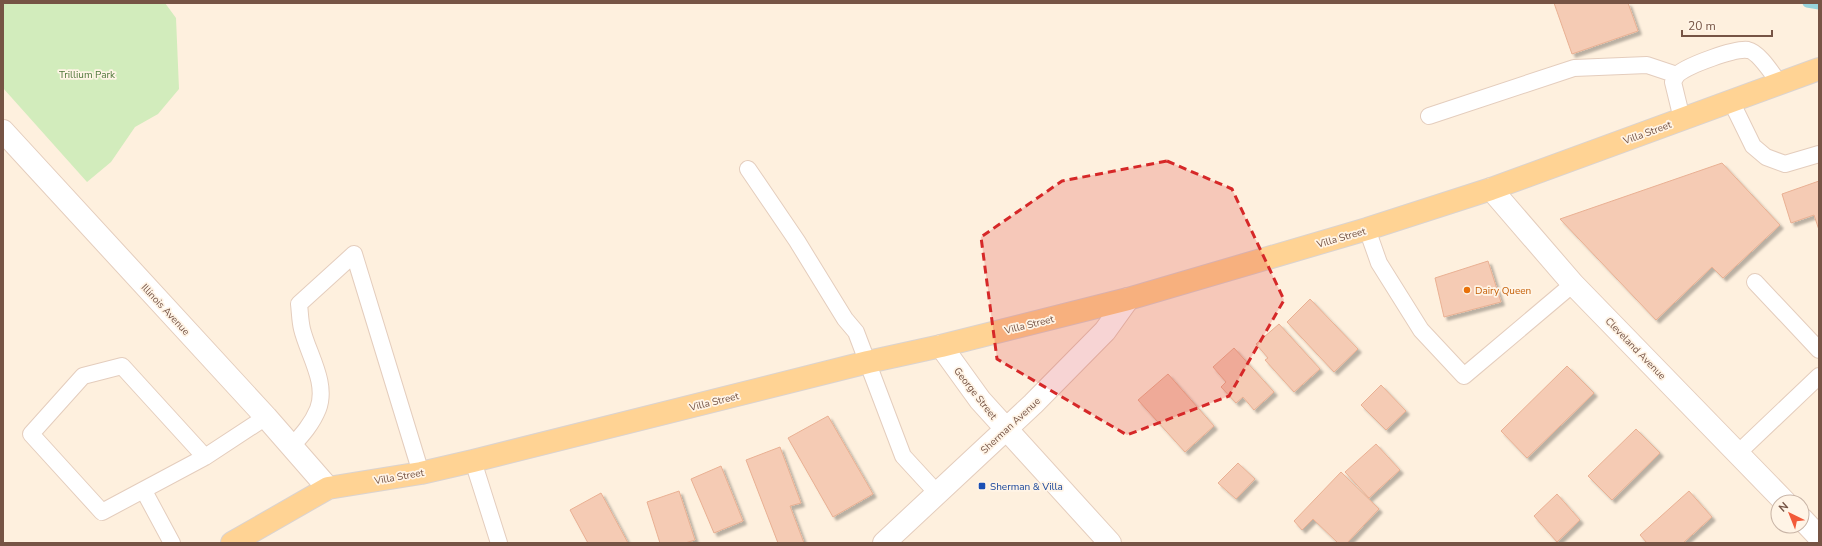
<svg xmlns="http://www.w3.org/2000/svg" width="1822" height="546" font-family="'Nunito Sans',sans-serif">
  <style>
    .green { fill: #d2ecbc }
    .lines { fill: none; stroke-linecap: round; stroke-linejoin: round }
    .stream { stroke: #97d3db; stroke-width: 9 }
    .building { fill: #f5cbb4; stroke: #e9b093; filter: url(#shadow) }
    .service-casing { stroke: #e4cdbd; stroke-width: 18 }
    .minor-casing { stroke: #e4cdbd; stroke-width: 24 }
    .primary-casing { stroke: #dbd3cf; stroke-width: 24 }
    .service { stroke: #fff; stroke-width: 16 }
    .minor { stroke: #fff; stroke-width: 22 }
    .primary { stroke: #ffd394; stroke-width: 22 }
    .marked { fill: #d62828; fill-opacity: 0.2; stroke: #d62828; stroke-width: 3; stroke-dasharray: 8 5; stroke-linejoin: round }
    .food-dot { fill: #e8710a; stroke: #fff4e6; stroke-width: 1.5 }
    .transit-dot { fill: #1a4fb4; stroke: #fff4e6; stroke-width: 1.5 }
    .labels { text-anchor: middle; stroke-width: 3.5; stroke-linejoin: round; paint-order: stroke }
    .park-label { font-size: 10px; fill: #4e773a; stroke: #fff4e6 }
    .street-label { font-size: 10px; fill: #765445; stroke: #fff4e6 }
    .food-label { font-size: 10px; fill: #c56008; stroke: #fff4e6; text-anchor: start }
    .transit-label { font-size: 10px; fill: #164399; stroke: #fff4e6; text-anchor: start }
  </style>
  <defs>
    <filter id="shadow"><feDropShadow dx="3.5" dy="3.5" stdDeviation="1" flood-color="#0004"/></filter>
  </defs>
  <rect width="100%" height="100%" fill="#fef0de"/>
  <!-- green -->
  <path class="green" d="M3,3h162l11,15 3,71 -21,25 -23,13 -24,35 -24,20 -84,-94z"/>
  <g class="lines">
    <!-- stream -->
    <path class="stream" d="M1807,3l12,2"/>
  </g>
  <!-- building -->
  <path class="building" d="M1554,3h74l10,28 -66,23z
    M1722,163l58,62 -57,53 -11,-11 -56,53 -96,-101z
    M1819,181v49l-5,-15 -23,8 -9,-29z
    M1488,261l13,41 -57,15 -9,-39z
    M1310,299l48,50 -24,23 -47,-50z
    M1279,324l41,45 -26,23 -29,-32 3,-2 -12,-14z
    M1234,348l40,44 -20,18 -11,-13 -7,6 -15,-16 5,-5 -13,-15z
    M1567,366l27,27 -67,65 -26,-27z
    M1168,374l46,52 -29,26 -47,-52z
    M1381,385l25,26 -20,19 -25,-25z
    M828,416l45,78 -40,23 -45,-79z
    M1636,429l24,24 -48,47 -24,-24z
    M1376,444l24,26 -31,28 -24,-26z
    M780,447l21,56 -11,3 14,37h-26l-32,-83z
    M1238,463l17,16 -19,20 -18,-16z
    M721,466l22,55 -29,12 -23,-54z
    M1341,472l38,37 -32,34h-9l-25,-24 -11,11 -8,-9z
    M679,491l16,49 -10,3h-25l-13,-41z
    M1689,491l23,26 -29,26h-36l-7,-8z
    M601,493l27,50h-40l-18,-33z
    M1557,494l23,26 -23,22 -23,-26z"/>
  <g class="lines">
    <defs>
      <path id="service" d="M1731,101l22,45 13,11 19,7 34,-10
        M1429,116l145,-48 73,-3 30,10
        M1682,119l-9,-37c1,-2 3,-6 5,-8 11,-9 57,-26 70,-24 11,2 25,25 32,34
        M748,169l49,72 48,78 11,13 47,124 34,37
        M1367,229l12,34 42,67 43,46 109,-92
        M1755,282l64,68
        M292,446c10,-11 20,-22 26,-37 10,-26 -10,-55 -16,-80 -2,-8 -2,-17 -3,-25l55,-50 67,219
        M1738,453l81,-77
        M205,457l-83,-91 -39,10 -52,58 71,78 103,-55 61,-40
        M473,461l26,82
        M144,491l28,52"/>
      <path id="minor" d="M3,131l263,286 62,71
        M1491,189l82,95 212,218
        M941,346l39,54 130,143
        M1802,519l17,18
        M884,543l149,-139 72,-73 23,-32"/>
      <path id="primary" d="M232,543l96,-55 93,-15 52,-12 395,-99 73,-16 187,-47 239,-70 124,-40 328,-120"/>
    </defs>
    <!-- service casing -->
    <use href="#service" class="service-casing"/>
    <!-- minor casing -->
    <use href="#minor" class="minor-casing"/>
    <!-- primary casing -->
    <use href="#primary" class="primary-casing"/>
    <!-- service -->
    <use href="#service" class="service"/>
    <!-- minor -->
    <use href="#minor" class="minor"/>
    <!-- primary -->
    <use href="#primary" class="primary"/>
  </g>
  <!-- marked area -->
  <path class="marked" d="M1167,161l65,28 52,111 -55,96 -102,39 -130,-76 -16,-122 81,-56z"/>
  <!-- markers -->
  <circle class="food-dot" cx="1467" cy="290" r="4"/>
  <rect class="transit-dot" x="978" y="482" width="8" height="8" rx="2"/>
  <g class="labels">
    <!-- park labels -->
    <g class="park-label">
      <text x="87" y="78">Trillium Park</text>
    </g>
    <!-- street labels -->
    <g class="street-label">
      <text transform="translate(1647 132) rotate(-20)" y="4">Villa Street</text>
      <text transform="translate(1341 237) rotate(-16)" y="4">Villa Street</text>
      <text transform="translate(166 309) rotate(47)" y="4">Illinois Avenue</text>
      <text transform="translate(1029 324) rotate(-14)" y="4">Villa Street</text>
      <text transform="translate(1636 348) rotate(46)" y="4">Cleveland Avenue</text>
      <text transform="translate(976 393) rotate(52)" y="4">George Street</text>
      <text transform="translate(714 401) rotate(-14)" y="4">Villa Street</text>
      <text transform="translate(1010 425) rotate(-43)" y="4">Sherman Avenue</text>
      <text transform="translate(399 476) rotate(-10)" y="4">Villa Street</text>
    </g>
    <!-- food labels -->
    <g class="food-label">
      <text x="1475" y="294">Dairy Queen</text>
    </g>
    <!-- transit labels -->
    <g class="transit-label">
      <text x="990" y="490">Sherman &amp; Villa</text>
    </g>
  </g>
  <!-- border -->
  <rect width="1822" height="546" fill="none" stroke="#765445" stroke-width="8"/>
  <!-- north arrow -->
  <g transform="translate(1790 514) rotate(317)"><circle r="19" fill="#fff4e6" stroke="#c8b4a6"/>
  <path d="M0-3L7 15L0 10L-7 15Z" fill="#f25a39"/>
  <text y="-6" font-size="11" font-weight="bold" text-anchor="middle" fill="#765445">N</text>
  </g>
  <!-- scale -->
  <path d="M1682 30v6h90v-6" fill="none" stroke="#765445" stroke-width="2"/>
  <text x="1688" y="30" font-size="12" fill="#765445" stroke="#fff4e6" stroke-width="3" paint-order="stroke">20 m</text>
</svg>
